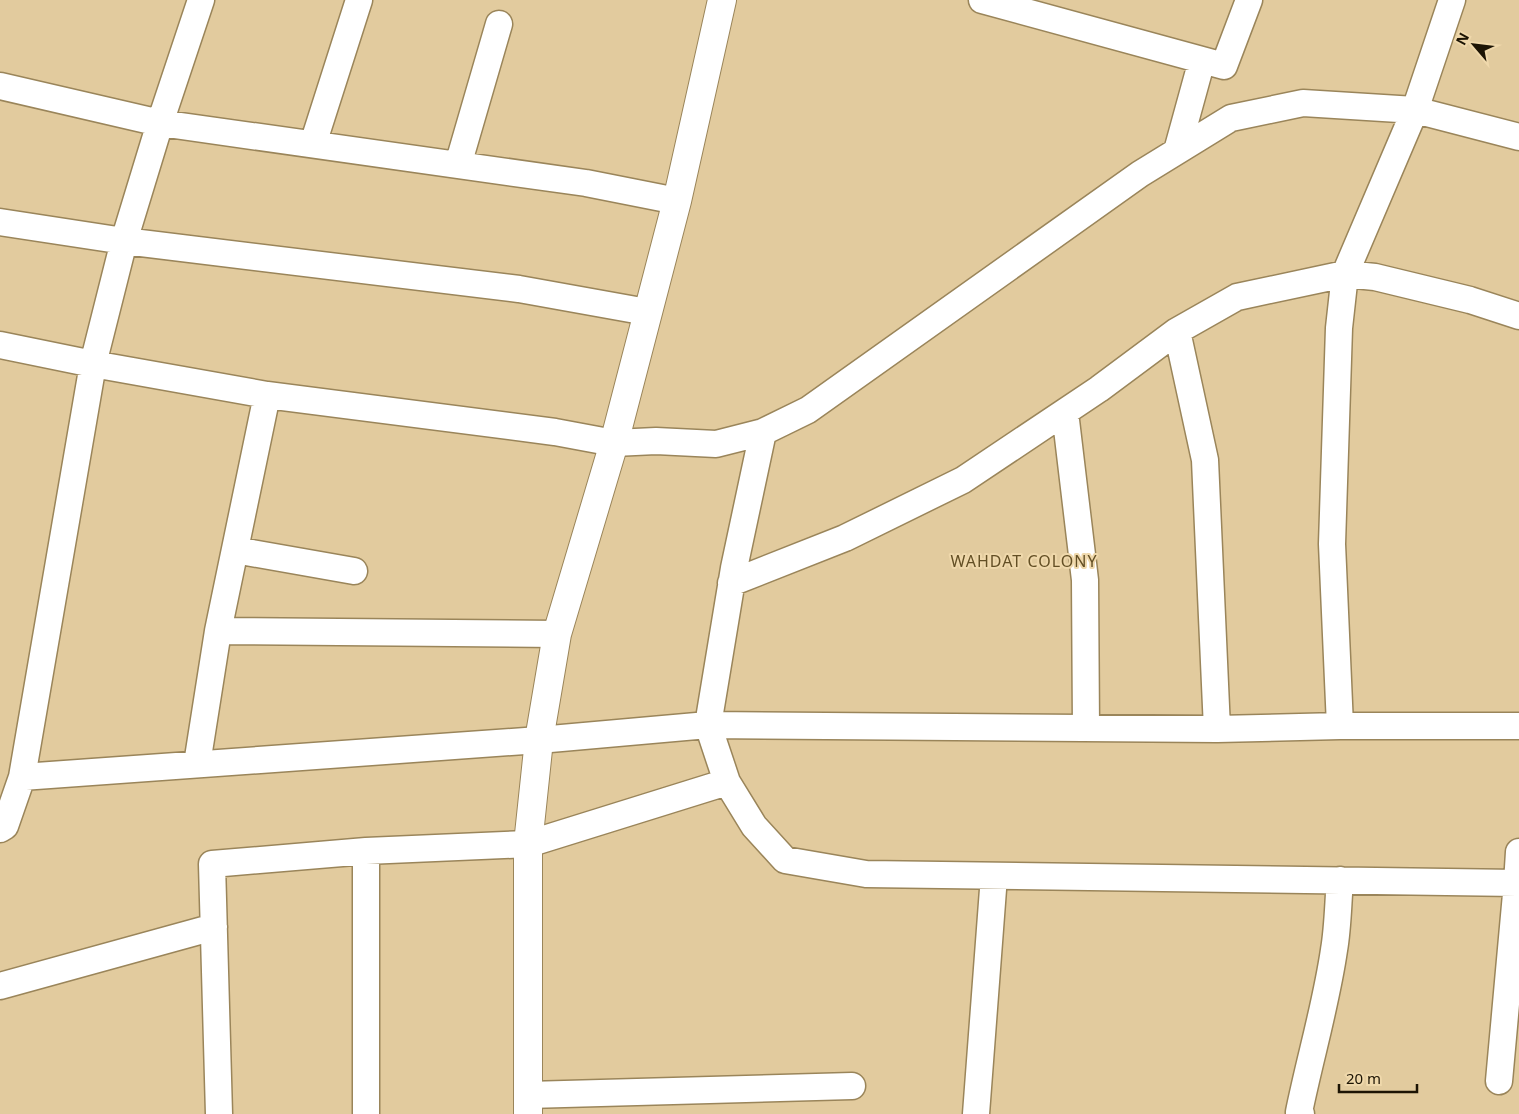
<svg xmlns="http://www.w3.org/2000/svg" width="1519" height="1114" font-family="'Noto Sans',sans-serif">
  <style>
    .lines { fill: none; stroke-linecap: round; stroke-linejoin: round }
    .street-casing { stroke: #9a855a; stroke-width: 29 }
    .secondary-casing { stroke: #9a855a; stroke-width: 30 }
    .street { stroke: #fff; stroke-width: 26 }
    .secondary { stroke: #fff; stroke-width: 28 }
    .labels { text-anchor: middle; stroke-width: 4; stroke-linejoin: round; paint-order: stroke }
    .quarter-label { font-size: 16px; letter-spacing: 1px; fill: #634f25; stroke: #efd8ab }
  </style>
  <rect width="100%" height="100%" fill="#e2cb9e"/>
  <g class="lines">
    <defs>
      <path id="street" d="M201,0l-41,123 -36,118 -31,123 -71,413 517,-37 169,-15 26,-157 29,-136
        M982,0l242,66 25,-66
        M0,86l160,37 426,60 91,18
        M313,144l46,-144
        M1177,151l25,-91
        M458,165l41,-141
        M0,222l124,19 395,48 128,23
        M0,345l93,19 174,31 288,37 59,11 42,-2 60,3 47,-12 45,-22 332,-236 91,-56 72,-15 112,7 104,27
        M1065,412l20,168 1,148
        M235,550l119,21
        M731,583l114,-45 118,-58 136,-91 78,-58
        M218,631l339,3
        M1340,726l-8,-182 7,-216 6,-54 70,-164 37,-110
        M1217,729l-12,-269 -28,-129 60,-34 108,-23 30,3 95,23 49,16
        M197,764l21,-133 49,-236
        M0,829l5,-3 17,-49
        M1519,852l-2,31h2
        M0,986l214,-59
        M1499,1081l18,-198 -651,-9 -81,-14 -31,-34 -27,-44 -19,-57 509,4 123,-3h179
        M528,1095l324,-9
        M219,1114l-7,-250 154,-13 162,-7 199,-62
        M366,1114v-263
        M976,1114l18,-238
        M1301,1114l-2,-2c11,-54 27,-107 35,-162 4,-23 4,-47 6,-70"/>
      <path id="secondary" d="M528,1114v-270l11,-104 18,-106 57,-191 63,-242 45,-201"/>
    </defs>
    <!-- street casing -->
    <use href="#street" class="street-casing"/>
    <!-- secondary casing -->
    <use href="#secondary" class="secondary-casing"/>
    <!-- street -->
    <use href="#street" class="street"/>
    <!-- secondary -->
    <use href="#secondary" class="secondary"/>
  </g>
  <g class="labels">
    <!-- quarter labels -->
    <g class="quarter-label">
      <text x="1024" y="567">WAHDAT COLONY</text>
    </g>
  </g>
  <!-- north arrow -->
  <g transform="translate(1474 45) rotate(298)" stroke="#efd8ab" stroke-width="4" paint-order="stroke">
  <path d="M0-4L9 19L0 12L-9 19Z" fill="#1c1404"/>
  <text y="-8" font-size="14" font-weight="bold" text-anchor="middle" fill="#1c1404">N</text>
  </g>
  <!-- scale -->
  <path d="M1339 1084v8h78v-8" fill="none" stroke="#1c1404" stroke-width="2.5"/>
  <text x="1346" y="1084" font-size="15" fill="#1c1404" stroke="#efd8ab" stroke-width="4" paint-order="stroke">20 m</text>
</svg>
